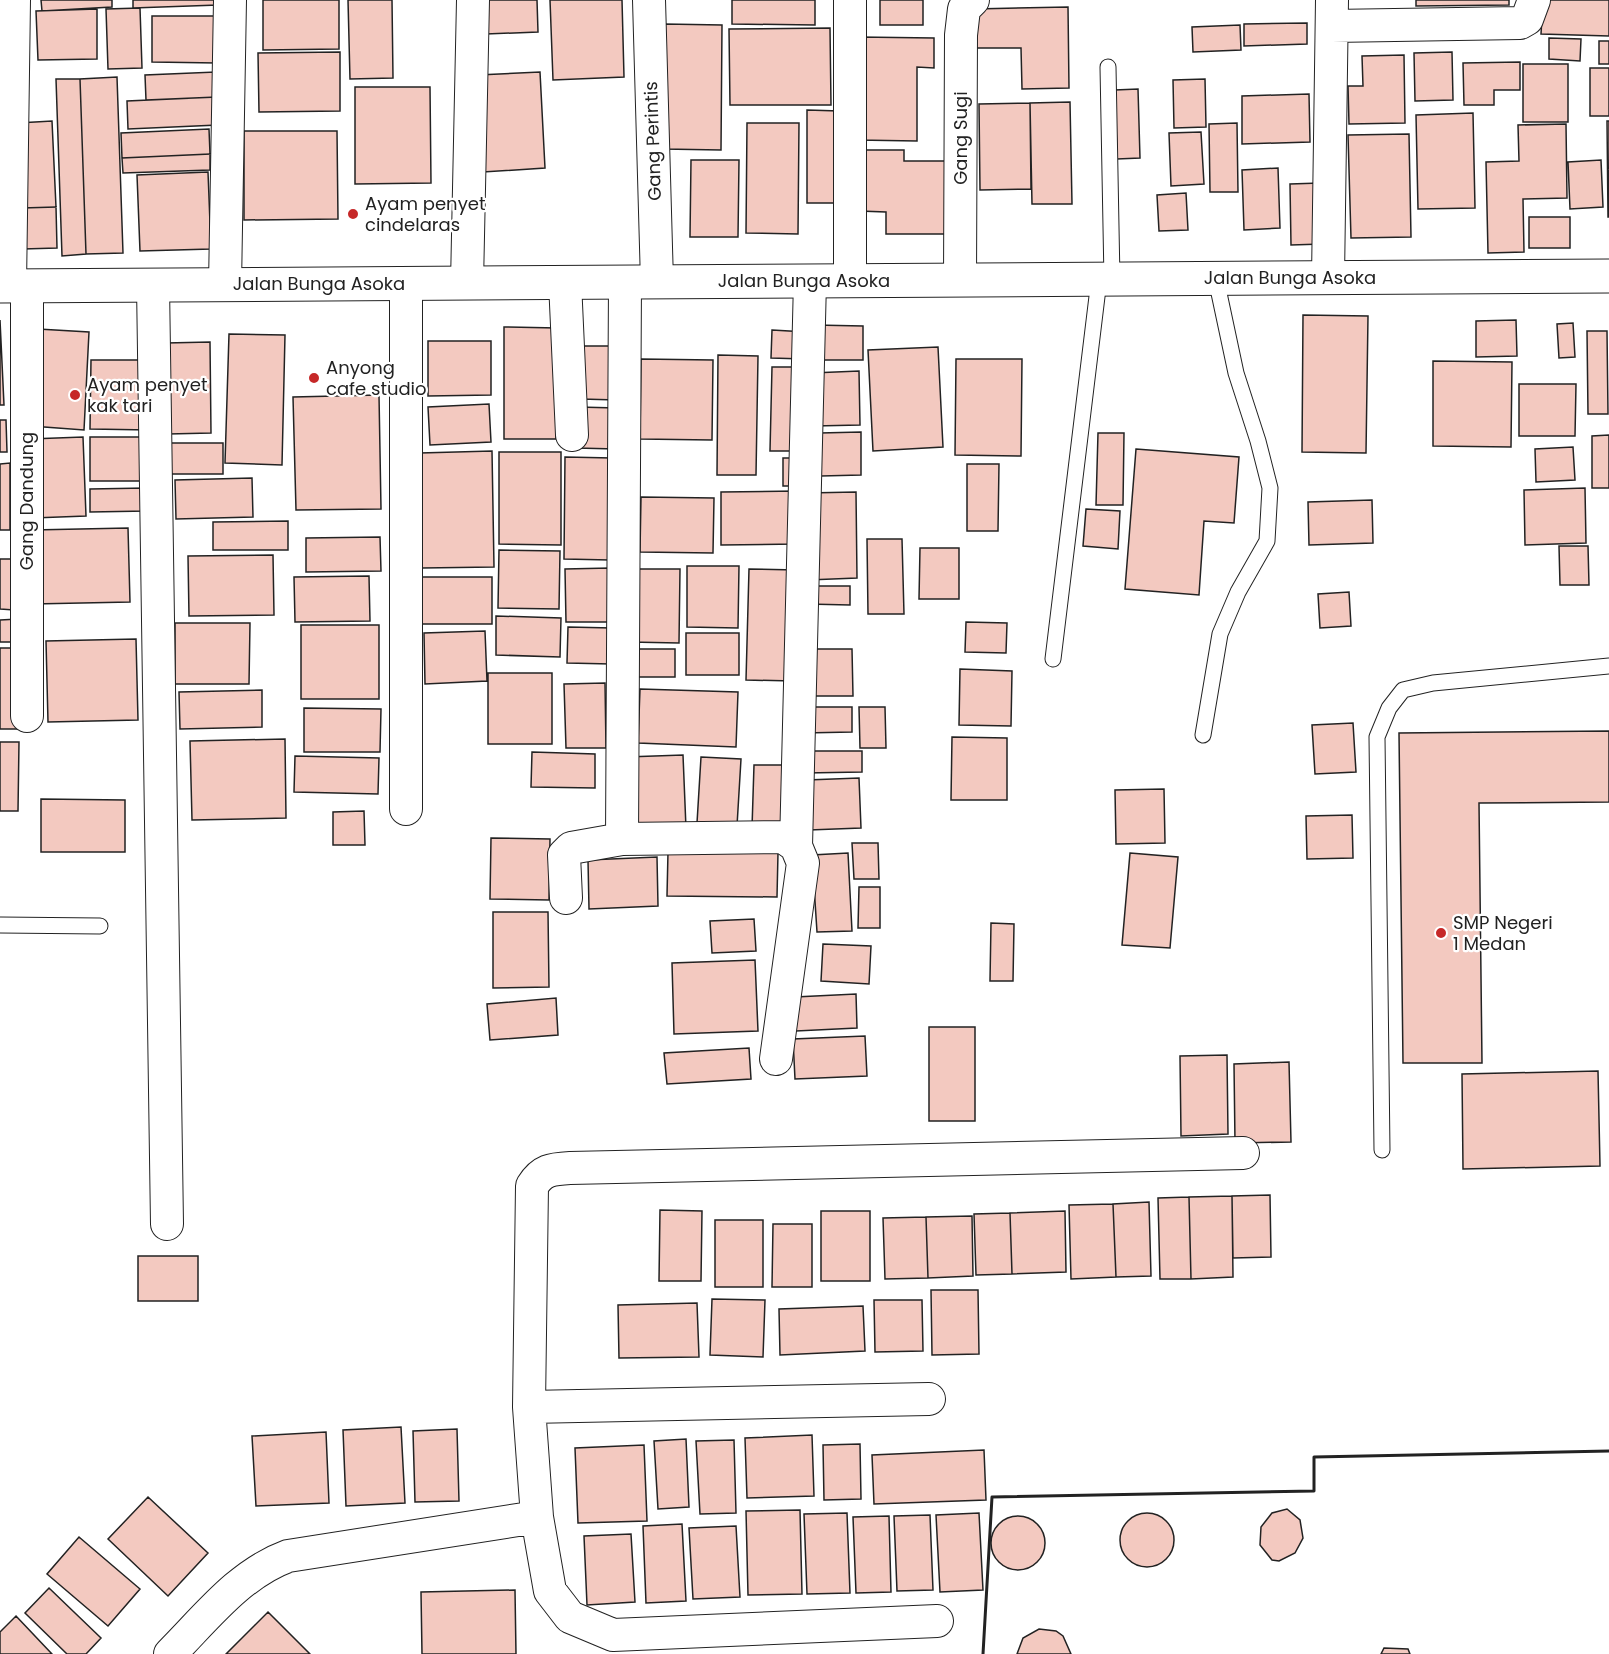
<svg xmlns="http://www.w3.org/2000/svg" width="1609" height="1654" font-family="Poppins,sans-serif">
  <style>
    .building { fill: #f3c9c0; stroke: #222; stroke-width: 1.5 }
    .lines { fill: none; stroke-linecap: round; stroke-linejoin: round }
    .service-casing { stroke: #222; stroke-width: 17 }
    .minor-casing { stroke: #222; stroke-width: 34 }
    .tertiary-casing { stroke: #222; stroke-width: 35 }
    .service { stroke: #fff; stroke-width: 15 }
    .minor { stroke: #fff; stroke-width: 32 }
    .tertiary { stroke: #fff; stroke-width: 33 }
    .wall { stroke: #222; stroke-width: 3 }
    .poi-dot { fill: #c62828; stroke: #fff; stroke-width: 2 }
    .labels { text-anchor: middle; stroke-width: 4.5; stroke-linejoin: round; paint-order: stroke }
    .street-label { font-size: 18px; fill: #222; stroke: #fff }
    .poi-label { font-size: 18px; fill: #222; stroke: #fff; text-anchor: start }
  </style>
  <rect width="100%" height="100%" fill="#fff"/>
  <!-- building -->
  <path class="building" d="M41,0h71v7l-70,4z
    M133,0h85v5l-85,3z
    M263,0h76v49l-76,1z
    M348,0h44l1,78 -43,1z
    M484,0h53l1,32 -52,2z
    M550,0h72l2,77 -71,3z
    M732,0h83v25l-83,-1z
    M880,0h43v25h-43z
    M1416,0h93v5l-93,1z
    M1543,0h66v36l-68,-2z
    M1068,7l1,81 -47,1 -1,-41h-46l-1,-39z
    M140,8l2,60 -34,1 -2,-60z
    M97,9v50l-59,1 -2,-49z
    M152,16h66l-1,47 -65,-1z
    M1307,23v21l-63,2v-22z
    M664,24l58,1 -1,125 -58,-1z
    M1240,25l1,25 -48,2 -1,-25z
    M830,28l1,77h-101l-1,-76z
    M858,37l76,1v30l-17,-1v74l-60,-1z
    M1549,38l32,1 -1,22 -31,-2z
    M1599,41h10v23h-10z
    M340,52v59l-81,1 -1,-59z
    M1452,52l1,48 -38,1 -1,-48z
    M1404,55l1,68 -56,1 -1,-38h15l-1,-30z
    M1520,62v28h-26v15h-30l-1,-42z
    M1523,64h45v58h-45z
    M1590,68h19v48h-19z
    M216,72l1,25 -71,3 -1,-25z
    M540,72l5,96 -62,4 -5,-97z
    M117,77l6,176 -37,1 -6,-175z
    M56,79h24l6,175 -24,2z
    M1205,79l1,48 -32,1 -1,-48z
    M355,87h75l1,96 -76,1z
    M1138,89l2,69 -23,1 -2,-69z
    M1309,94l1,48 -68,2v-48z
    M217,97l1,28 -90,4 -1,-28z
    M1070,102l2,102h-40l-2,-101z
    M1030,103l1,86 -51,1 -1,-86z
    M807,110l32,1 -1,92h-31z
    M1473,113l2,95 -57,1 -2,-94z
    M52,121l4,86 -34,1 -4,-85z
    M1607,121h2v96h-1z
    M747,123h52l-1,111 -52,-1z
    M1237,123l1,69h-28l-1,-68z
    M1566,124l1,74 -44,1 1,53 -36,1 -2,-91 33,-1 -1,-36z
    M209,129l1,25 -88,4 -1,-25z
    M244,131h93l1,88 -94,1z
    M1201,132l3,52 -33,2 -2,-53z
    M1409,134l2,103 -60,1 -3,-103z
    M860,150h44v11h43l-1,73h-60v-22l-27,-1z
    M210,154v16l-87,3 -1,-15z
    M691,160h48l-1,77h-48z
    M1601,160l2,47 -33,2 -2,-47z
    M1278,168l2,60 -36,2 -2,-60z
    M208,172l3,77 -71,2 -3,-76z
    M1320,183l2,61 -31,1 -1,-61z
    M1186,193l2,37 -29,1 -2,-36z
    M56,207l1,41 -34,1 -1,-41z
    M1529,217h41v31h-41z
    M1303,315l65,1 -2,137 -64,-1z
    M0,320l4,85h-4z
    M1516,320l1,36 -41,1v-36z
    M1573,323l2,34 -16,1 -2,-34z
    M814,325l49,1v34h-50z
    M504,327l53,1 -1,111h-52z
    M38,329l51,3 -5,98 -53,-4z
    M772,330l34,2 -2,27 -33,-1z
    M1587,331h20l1,83h-20z
    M229,334l56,1 -3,130 -57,-2z
    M428,341h63v54l-63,1z
    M210,342l1,91 -43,1 -2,-91z
    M582,346h36l-1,54 -36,-1z
    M938,347l5,100 -70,4 -5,-101z
    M718,355l40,1 -2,119h-39z
    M641,359l72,1 -1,80 -72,-1z
    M956,359h66l-1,97 -66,-1z
    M91,360h59v70l-60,-1z
    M1433,361l79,1 -1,85 -78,-1z
    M772,367h29l-1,84h-30z
    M859,371l1,54 -46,1 -2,-53z
    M1519,384h57l-1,52h-56z
    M379,395l2,114 -85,1 -3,-113z
    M489,404l2,38 -61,3 -2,-38z
    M577,407l40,1 -1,41 -40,-1z
    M0,420h6l1,32h-7z
    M861,432v43l-40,1 -1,-43z
    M1098,433h26l-1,72h-27z
    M1609,435v53h-17v-52z
    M83,437l3,79 -53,2 -3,-79z
    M90,437h56v44h-56z
    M166,443h57v31h-57z
    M1573,447l2,33 -39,2 -1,-33z
    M1136,449l103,8 -5,66 -30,-2 -5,74 -74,-6z
    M492,451l2,116 -72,1 -2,-115z
    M499,452h62v93l-62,-1z
    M565,457l47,1 -2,102 -46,-1z
    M783,458h18l1,28h-19z
    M10,463v67h-10v-66z
    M967,464h32l-1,67h-31z
    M252,478l1,39 -77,2 -1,-39z
    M146,488l1,23 -57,1v-23z
    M1585,488l1,55 -61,2 -1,-55z
    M797,491v53l-76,1v-53z
    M856,492l1,86 -49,2 -1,-87z
    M641,497l73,1 -1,55 -73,-1z
    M1372,500l1,43 -64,2 -1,-43z
    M1086,509l34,2 -2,38 -35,-3z
    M288,521v29h-75v-28z
    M128,528l2,74 -97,2 -1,-74z
    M380,537l1,34 -75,1v-34z
    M867,539h35l2,75h-36z
    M1559,546h29l1,39h-29z
    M920,548h39v51h-40z
    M499,550l61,1 -1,58 -61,-1z
    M273,555l1,60 -85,1 -1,-60z
    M0,559h15l-1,51 -14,-1z
    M687,566h52l-1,62 -51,-1z
    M610,568l1,54h-45l-1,-53z
    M629,569h51l-1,74 -50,-1z
    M749,569l47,1 -3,111 -47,-1z
    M369,576l1,45 -75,1 -1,-45z
    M418,577h74v47h-75z
    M808,586h42v19l-43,-1z
    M1349,592l2,34 -31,2 -2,-34z
    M496,616l65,2 -1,39 -64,-2z
    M18,619v23h-18v-22z
    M966,622l41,1 -1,30 -41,-1z
    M175,623h75l-1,61h-74z
    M301,625h78v74h-78z
    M568,627l44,1 -1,36 -44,-1z
    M485,631l2,50 -62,3 -1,-51z
    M686,633h53v42h-53z
    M136,639l2,81 -90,2 -2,-81z
    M0,648h18l1,81h-19z
    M635,649h40v28h-41z
    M802,649h50l1,47h-51z
    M960,669l52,2 -1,55 -52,-1z
    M488,673h64v71h-64z
    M605,683l1,65h-40l-2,-64z
    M640,689l98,3 -2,55 -98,-4z
    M262,690v37l-82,2 -1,-37z
    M803,707h49v25l-49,1z
    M859,707h26l1,41h-26z
    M304,708l77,1 -1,43h-76z
    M1353,723l3,49 -41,2 -3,-49z
    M1609,731v71l-130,1 3,260h-79l-4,-330z
    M952,737l55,1v62h-56z
    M285,739l1,79 -94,2 -2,-79z
    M0,742h19l-1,69h-18z
    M804,751h58v21l-57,1z
    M532,752l63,2v34l-64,-1z
    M683,755l3,73 -57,1 -3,-72z
    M295,756l84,2 -1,36 -84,-2z
    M701,757l40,2 -4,67 -40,-3z
    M754,765h35l-2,64 -35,-1z
    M859,778l2,50 -52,2 -2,-50z
    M1164,789l1,54 -49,1 -1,-54z
    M41,799l84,1v52h-84z
    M364,811l1,34h-32v-33z
    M1352,815l1,43 -46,1 -1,-43z
    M491,838l59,1 -1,61 -59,-1z
    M852,843h26l1,36h-25z
    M668,852l110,1 -1,44 -110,-1z
    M848,853l4,78 -35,1 -5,-77z
    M1130,853l48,4 -8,91 -48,-3z
    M657,857l1,49 -69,3 -1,-49z
    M859,887h21v41h-22z
    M493,912h55l1,75 -56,1z
    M754,919l2,32 -44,2 -2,-32z
    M991,923l23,1 -1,57h-23z
    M823,944l48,2 -2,38 -48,-3z
    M755,960l3,71 -84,3 -2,-71z
    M856,994l1,34 -61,3 -1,-34z
    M556,998l2,37 -68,5 -3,-36z
    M929,1027h46v94h-46z
    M865,1036l2,40 -72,3 -2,-40z
    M749,1048l2,31 -84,5 -3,-31z
    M1227,1055l1,79 -47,2 -1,-80z
    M1289,1062l2,80 -56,1 -1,-79z
    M1598,1071l2,95 -137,3 -1,-95z
    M1270,1195l1,62 -38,1 -1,-62z
    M1232,1196l1,81 -42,2 -2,-82z
    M1189,1197l2,82h-31l-2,-81z
    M1149,1202l2,74 -35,1 -3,-73z
    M1113,1204l3,73 -45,2 -2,-74z
    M660,1210l42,1 -1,70h-42z
    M821,1211h49v70h-49z
    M1065,1211l1,61 -54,2 -2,-61z
    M1010,1213l2,61 -36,1 -2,-61z
    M972,1216l1,60 -45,2 -2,-61z
    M926,1217l2,61 -43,1 -2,-61z
    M715,1220h48v67h-48z
    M773,1224h39v63h-40z
    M138,1256h60v45h-60z
    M931,1290h47l1,64 -47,1z
    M712,1299l53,1 -2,57 -53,-2z
    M874,1300h48l1,51 -48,1z
    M697,1303l2,54 -80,1 -1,-53z
    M863,1306l2,45 -85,4 -1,-46z
    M401,1427l4,76 -59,3 -3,-76z
    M457,1429l2,72 -44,1 -2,-71z
    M326,1432l3,71 -73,3 -4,-70z
    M812,1435l2,61 -67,2 -2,-60z
    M686,1439l3,68 -31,2 -4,-68z
    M734,1440l2,73 -36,1 -4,-73z
    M860,1444l1,55 -37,1 -1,-55z
    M644,1445l3,76 -69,2 -3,-75z
    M984,1450l2,50 -112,4 -2,-49z
    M148,1497l60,56 -40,43 -60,-57z
    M1287,1509l13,11 3,18 -8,15 -16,8 -7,-1 -12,-15 1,-18 11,-14z
    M800,1510l2,84 -54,1 -2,-84z
    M1120 1540a27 27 0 1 1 54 0a27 27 0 1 1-54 0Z
    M847,1513l3,80 -43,1 -3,-80z
    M979,1513l4,77 -43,2 -4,-77z
    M930,1515l3,75 -36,1 -3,-75z
    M991 1543a27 27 0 1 1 54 0a27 27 0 1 1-54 0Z
    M889,1516l2,76 -35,1 -3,-76z
    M682,1524l4,77 -40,2 -3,-77z
    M736,1526l4,71 -47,2 -4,-71z
    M631,1534l4,68 -48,3 -3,-69z
    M79,1537l61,52 -32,37 -61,-52z
    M49,1588l52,50 -15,16h-19l-42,-41z
    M515,1590l1,64h-94l-1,-62z
    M268,1612l42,42h-84z
    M16,1616l36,38h-52v-22z
    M1039,1629l17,2 7,5 8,18h-54l6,-16z
    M1384,1648l24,1 2,5h-29z"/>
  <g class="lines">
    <defs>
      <path id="service" d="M1108,67l4,213
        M1053,659l46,-379
        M1203,735l17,-101 18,-42 29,-51 3,-53 -12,-47 -22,-68 -20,-94
        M0,925l100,1
        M1382,1150l-5,-413 12,-29 14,-18 30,-7 176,-17"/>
      <path id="minor" d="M649,0l8,282
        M850,0v281
        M1332,26l188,-3 7,-4 7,-19
        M1328,278l4,-278
        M960,280l1,-245 3,-26 9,-9
        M565,282l7,153
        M625,282l-3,557 161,-2 13,9 7,17 -27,196
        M406,283v526
        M467,283l6,-283
        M153,285l14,939
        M225,285l5,-285
        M10,286l4,-286
        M27,716v-430
        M796,846l14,-565
        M566,898l-2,-43 7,-7 51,-9
        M529,1407l400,-8
        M937,1621l-324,14 -43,-18 -20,-26 -13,-74 -8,-110 3,-221c10,-16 19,-17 38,-18l673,-15
        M170,1654c36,-36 69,-80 118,-98l249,-39"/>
      <path id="tertiary" d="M0,286l1609,-10"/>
    </defs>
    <!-- service casing -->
    <use href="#service" class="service-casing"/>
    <!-- minor casing -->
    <use href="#minor" class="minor-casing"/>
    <!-- tertiary casing -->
    <use href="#tertiary" class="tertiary-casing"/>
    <!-- service -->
    <use href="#service" class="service"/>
    <!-- minor -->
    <use href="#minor" class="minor"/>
    <!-- tertiary -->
    <use href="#tertiary" class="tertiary"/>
    <!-- wall -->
    <path class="wall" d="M983,1654l9,-157 322,-6v-34l295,-6"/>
  </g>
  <!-- markers -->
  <g class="poi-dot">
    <circle cx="353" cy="214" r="6"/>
    <circle cx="314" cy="378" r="6"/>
    <circle cx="75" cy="395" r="6"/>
    <circle cx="1441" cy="933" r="6"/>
  </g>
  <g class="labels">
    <!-- street labels -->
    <g class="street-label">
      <text transform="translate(961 138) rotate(-90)" y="6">Gang Sugi</text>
      <text transform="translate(653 141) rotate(-92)" y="6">Gang Perintis</text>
      <text x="1290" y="284">Jalan Bunga Asoka</text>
      <text x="804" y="287">Jalan Bunga Asoka</text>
      <text x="319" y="290">Jalan Bunga Asoka</text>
      <text transform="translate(27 501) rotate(-90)" y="6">Gang Dandung</text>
    </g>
    <!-- poi labels -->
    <g class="poi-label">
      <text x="365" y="210">Ayam penyet<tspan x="365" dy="21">cindelaras</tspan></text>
      <text x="326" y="374">Anyong<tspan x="326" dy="21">cafe studio</tspan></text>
      <text x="87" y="391">Ayam penyet<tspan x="87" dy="21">kak tari</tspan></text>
      <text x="1453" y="929">SMP Negeri<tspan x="1453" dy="21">1 Medan</tspan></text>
    </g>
  </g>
</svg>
